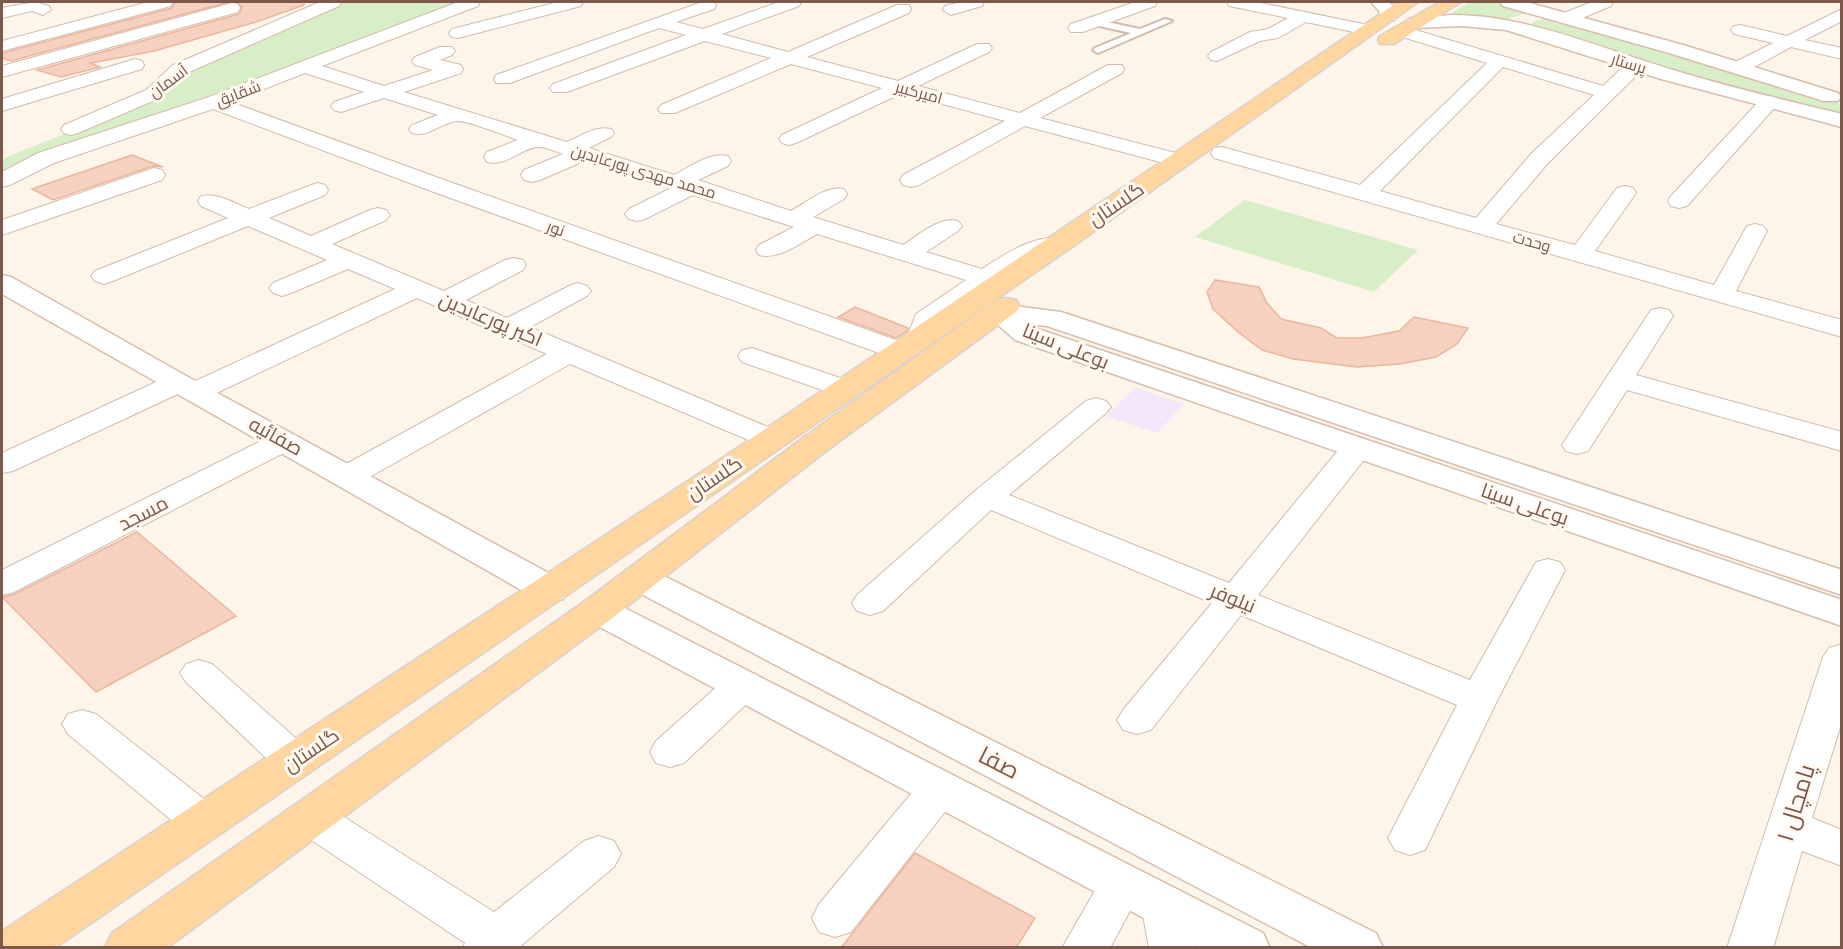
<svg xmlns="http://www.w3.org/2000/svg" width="1843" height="949" font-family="Cabin,Cairo,sans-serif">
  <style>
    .education { fill: #f2e6fb }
    .green { fill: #d8eec6 }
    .building { fill: #f6d1bf; stroke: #eab69e; stroke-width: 1.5 }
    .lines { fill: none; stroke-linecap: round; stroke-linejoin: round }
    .lane-casing { stroke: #d2bbad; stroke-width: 4 }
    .street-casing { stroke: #d2bbad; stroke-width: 2 }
    .secondary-casing { stroke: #d8bdad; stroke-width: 3 }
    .primary-casing { stroke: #dad1cc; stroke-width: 3 }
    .lane { fill: #fff; fill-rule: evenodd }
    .street { fill: #fff; fill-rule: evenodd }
    .secondary { fill: #fff; fill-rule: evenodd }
    .primary { fill: #ffd69f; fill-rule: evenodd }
    .labels { text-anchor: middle; stroke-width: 6; stroke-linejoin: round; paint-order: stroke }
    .far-street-label { font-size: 16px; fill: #7c594a; stroke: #fff9f1 }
    .street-label { font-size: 20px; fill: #7c594a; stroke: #fff9f1 }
    .near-street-label { font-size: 24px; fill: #7c594a; stroke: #fff9f1 }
  </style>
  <rect width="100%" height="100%" fill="#fef5ea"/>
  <!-- education -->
  <path class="education" d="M1135,388l49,16 -27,29 -51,-17z"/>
  <!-- green -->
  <path class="green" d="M345,2h110c-148,64 -303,111 -453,169v-12l159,-64 29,-27z
    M1469,2h29l31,11 -19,5 -1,4 -58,-9z
    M1544,19l25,2 272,83v14l-85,-22 -226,-70 4,-5z
    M1245,200l173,50 -44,42 -179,-55z"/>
  <!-- building -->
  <path class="building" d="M175,2h54l-218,59 -9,-3v-5l170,-45z
    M237,2h67v3l-48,17 -102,29 -63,12 9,4 -39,10 -24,-7 202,-56 3,-7z
    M132,155l31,12 -10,-1 -100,34 -21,-11z
    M1215,280l44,7 8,16 14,16 40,9 16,10h25l37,-7 15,-14 54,11 -11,16 -21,13 -36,7 -43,3 -64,-8 -31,-9 -24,-18 -25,-23 -6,-17z
    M855,307l53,21 -1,3 -11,7 -58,-21z
    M137,532l99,84 -140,76 -94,-95 13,-3z
    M915,853l120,65 -19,30h-175z"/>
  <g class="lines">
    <defs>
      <path id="lane" d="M1093,19l47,10 25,-10 7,2 -74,32 -5,-3 2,-2 36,-15 -41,-9 -1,-2z"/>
      <path id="street" d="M35,2l14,4 2,4 -8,5 -11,-4 -30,7v-10z
        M148,2h25l-2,4 -169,45v-10z
        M320,2h21l-2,4 -152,67 -27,25 -82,35 -7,2 -7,-2 -3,-4 3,-4 82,-35 27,-25z
        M458,2h22l-2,4 -156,60 62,20 49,-16 -18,-5 -3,-4 3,-4 25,-10h12l3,4 -3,4 -12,5 21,5 2,4 -2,4 -57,19 163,50c14,-6 29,-17 44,-13l3,4 -3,4 -22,11 85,27c16,-8 36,-23 54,-19l3,5 -3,5 -30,14 93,31c16,-9 35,-26 53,-22l3,5 -3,5 -31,18 90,28c16,-10 36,-29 55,-24l4,5 -4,5 -32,21 56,17c23,-15 55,-37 84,-30l3,5 -3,5 -33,8 -95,66 -7,20 -10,2 -10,-2 -4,-6 9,-23 50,-34 -149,-46c-17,9 -38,26 -58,21l-3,-5 3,-5 35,-18 -101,-32 -48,24 -8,2 -8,-2 -4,-5 4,-5 42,-21 -87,-27 -44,19 -8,2 -8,-2 -3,-5 3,-5 39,-16c-6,-2 -17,-7 -24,-7 -18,0 -31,20 -52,15l-3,-5 3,-5 31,-12c-12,-4 -49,-19 -60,-19 -17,1 -29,17 -46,12l-3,-4 3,-4 26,-10 -54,-17 -43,14 -7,-2 -3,-4 3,-4 30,-10 -59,-19 -74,29 216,79 463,164 4,6 -4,6 -10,2 -10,-2 -459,-166 -218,-82 -159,54 -44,22 -8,2v-15l36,-19 168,-55z
        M558,2h25l-2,4 -123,32 -6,-1 -3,-4 3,-4z
        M702,2h12l2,3 -2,4 -38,13 27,7 76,-27h22l-2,4 -77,28 66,18 109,-47h12l2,4 -2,4 -102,44 91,24 79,-37h12l3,4 -3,4 -71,34 102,27 88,-48h14l2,4 -2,4 -82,45 147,38 3,5 -3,5 -8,1 -154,-41 -106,59 -8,2 -8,-2 -3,-5 3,-5 102,-54 -103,-28 -106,50 -7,2 -7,-2 -3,-4 3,-4 100,-47 -91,-24 -116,49h-14l-3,-4 3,-4 110,-47 -66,-17 -138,51h-14l-3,-4 3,-4 133,-49 -27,-7 -149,55h-14l-2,-4 2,-4z
        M961,2h23l-2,4 -31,9 -8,-5 2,-4z
        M1135,2h22l-2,4 -72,26h-12l-3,-4 3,-4z
        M1227,2h29l112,23 6,1 3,4 -3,4 -6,1 -62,-13 -28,16 -18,3 -43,20 -6,-1 -3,-4 3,-4 39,-20 18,-3 20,-11 -59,-12z
        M1592,2h21l-2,4 -38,16h-12l-3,-4 3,-4z
        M232,3l6,1 2,4 -2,4 -236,65v-11z
        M1842,9v12l-37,19 37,8v11l-51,-12 -46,25h-14l-2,-4 2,-4 42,-21 -39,-9 -3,-4 3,-4 6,-1 47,11z
        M1402,26l201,60 26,-25h14l2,4 -2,4 -95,94 -52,61 79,21 42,-57 8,-2 8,2 3,5 -41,58 119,34 33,-59 8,-2 8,2 4,5 -31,60 106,29v17l-628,-179 -3,-5 3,-5 8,-1 138,38 127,-122 -91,-28 -3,-4 3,-4zM1503,67l91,28 -62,58 -56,65 -96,-27z
        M135,59l7,2 2,4 -2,4 -140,42v-12z
        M1769,96l7,2 3,4 -3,4 -89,100 -8,2 -8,-2 -3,-5 3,-5 91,-98z
        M154,168l8,2 3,5 -3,5 -160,55v-15z
        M317,183l8,2 3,5 -3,5 -56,23 42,18 59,-26 8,-2 8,2 4,5 -4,5 -54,24 112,47 61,-31 9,-2 9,2 3,5 -3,5 -57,30 41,18 62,-32 9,-3 9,3 4,5 -4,5 -57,31 252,106 4,6 -4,6 -11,3 -11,-3 -190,-81 -211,119 -11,2 -11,-2 -5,-7 5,-7 210,-115 -130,-56 -211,100 -10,3 -10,-3 -4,-6 -169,79 -11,2v-20l165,-76 10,-3 10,3 4,6 204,-94 -47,-20 -57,24 -9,3 -9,-3 -4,-5 4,-5 54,-23 -79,-34 -135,55 -9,3 -9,-3 -4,-5 4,-5 133,-53 -27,-12 -3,-5 3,-5c16,-4 33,7 48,13z
        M1660,308l9,2 4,6 -37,59 206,57v19l-215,-61 -39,61 -11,3 -11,-3 -4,-6 89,-135z
        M752,348l103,35 4,6 -4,6 -10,3 -103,-36 -4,-6 4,-6z
        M1096,398l10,3 5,6 -5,6 -97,82 220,88 116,-141 11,-2 11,2 4,7 -4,7 -109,139 212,85 66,-118 12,-3 12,3 5,8 -67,129 -73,151 -15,5 -15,-5 -7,-12 69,-133 -216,-90 -90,115 -14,4 -14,-4 -6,-10 6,-10 89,-107 -221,-93 -108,101 -13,4 -13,-4 -5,-8 5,-8 119,-105 110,-89z
        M284,432l11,3 4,6 -4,6 -281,145 -12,3v-25l271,-135z
        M1842,644v77l-30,97 30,12v36l-40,-15 -29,97h-46l96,-291 6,-9z
        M199,660l13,4 97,86 6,11 -6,11 -14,4 -14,-4 -95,-90 -6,-9 6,-9z
        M743,671l13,4 6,10 -6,10 -72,68 -14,4 -14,-4 -6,-11 6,-11 74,-66z
        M82,710l14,4 122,96 6,12 -6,12 -15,5 -15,-5 -120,-100 -6,-10 6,-10z
        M940,772l15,5 6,11 -6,11 -104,133 -16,5 -16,-5 -7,-14 7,-14 106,-127z
        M310,800l15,5 169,107 90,-71 15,-5 15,5 7,13 -7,13 -96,81h-55l2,-5 -170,-114 -6,-12 6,-12z
        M1123,865l16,5 6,13 -35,65h-48l45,-78z
        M1164,885l16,6 7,13 8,44h-46l-8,-44 7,-13z"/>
      <path id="secondary" d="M1371,2h18l8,8 -3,10h-12l-3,-9z
        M1500,2h26l157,43 155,48 3,4 -3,4h-14l-155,-48 -166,-47z
        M1451,15c73,-1 151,34 222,55 55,17 112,30 169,44v13l-181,-48 -155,-49 -44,-4 -47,2 -6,-1 -3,-4 3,-4z
        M2,275l9,2 177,100 375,204 5,9 -5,9 -13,3 -13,-3 -535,-305z
        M998,304l63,8 781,258v25l-795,-269 -17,-2 5,4 807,272v26l-827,-286 -31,-28 4,-6z
        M639,566l13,4 724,363 7,15h-71l-686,-362 -5,-8 5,-8z
        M598,597l13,4 652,332 7,15h-70l-615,-329 -6,-9 6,-9z"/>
      <path id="primary" d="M1398,2h20l-346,245 -1017,701h-53v-17l701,-460z
        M1440,2h21l-67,42h-14l-2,-4 2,-4z
        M1006,298l10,2 4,6 -4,6 -190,139 -215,168 -444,329h-62l7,-15 473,-332 219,-164 192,-137z"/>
    </defs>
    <!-- lane casing -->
    <use href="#lane" class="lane-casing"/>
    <!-- street casing -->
    <use href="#street" class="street-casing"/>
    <!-- secondary casing -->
    <use href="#secondary" class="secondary-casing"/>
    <!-- primary casing -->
    <use href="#primary" class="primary-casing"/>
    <!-- lane -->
    <use href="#lane" class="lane"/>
    <!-- street -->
    <use href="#street" class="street"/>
    <!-- secondary -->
    <use href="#secondary" class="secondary"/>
    <!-- primary -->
    <use href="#primary" class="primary"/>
  </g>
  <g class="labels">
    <!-- far-street labels -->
    <g class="far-street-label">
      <text transform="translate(1629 63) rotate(17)" y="6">پرستار</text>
      <text transform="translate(168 81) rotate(-36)" y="6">آسمان</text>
      <text transform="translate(919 92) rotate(15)" y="6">امیرکبیر</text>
      <text transform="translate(238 93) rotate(-21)" y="6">شقایق</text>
      <text transform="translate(644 171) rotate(17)" y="6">محمد مهدی پورعابدین</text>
      <text transform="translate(556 228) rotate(20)" y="6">نور</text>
      <text transform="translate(1532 241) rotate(16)" y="6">وحدت</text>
    </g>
    <!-- street labels -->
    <g class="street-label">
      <text transform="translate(1116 204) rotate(-34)" y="7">گلستان</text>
      <text transform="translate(491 319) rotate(23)" y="7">اکبر پورعابدین</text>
      <text transform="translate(1066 346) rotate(22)" y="7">بوعلی سینا</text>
      <text transform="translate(276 436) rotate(29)" y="7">صفائیه</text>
      <text transform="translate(714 478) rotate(-34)" y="7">گلستان</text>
      <text transform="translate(1525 504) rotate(19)" y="7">بوعلی سینا</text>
      <text transform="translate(143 513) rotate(-27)" y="7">مسجد</text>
      <text transform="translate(1233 598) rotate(22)" y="7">نیلوفر</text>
      <text transform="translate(311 750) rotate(-34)" y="7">گلستان</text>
    </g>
    <!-- near-street labels -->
    <g class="near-street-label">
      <text transform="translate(999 763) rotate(27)" y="8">صفا</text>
      <text transform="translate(1796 803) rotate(-73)" y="8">پامچال ۱</text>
    </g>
  </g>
  <!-- border -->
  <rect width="1843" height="949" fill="none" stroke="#7c594a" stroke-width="6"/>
</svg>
